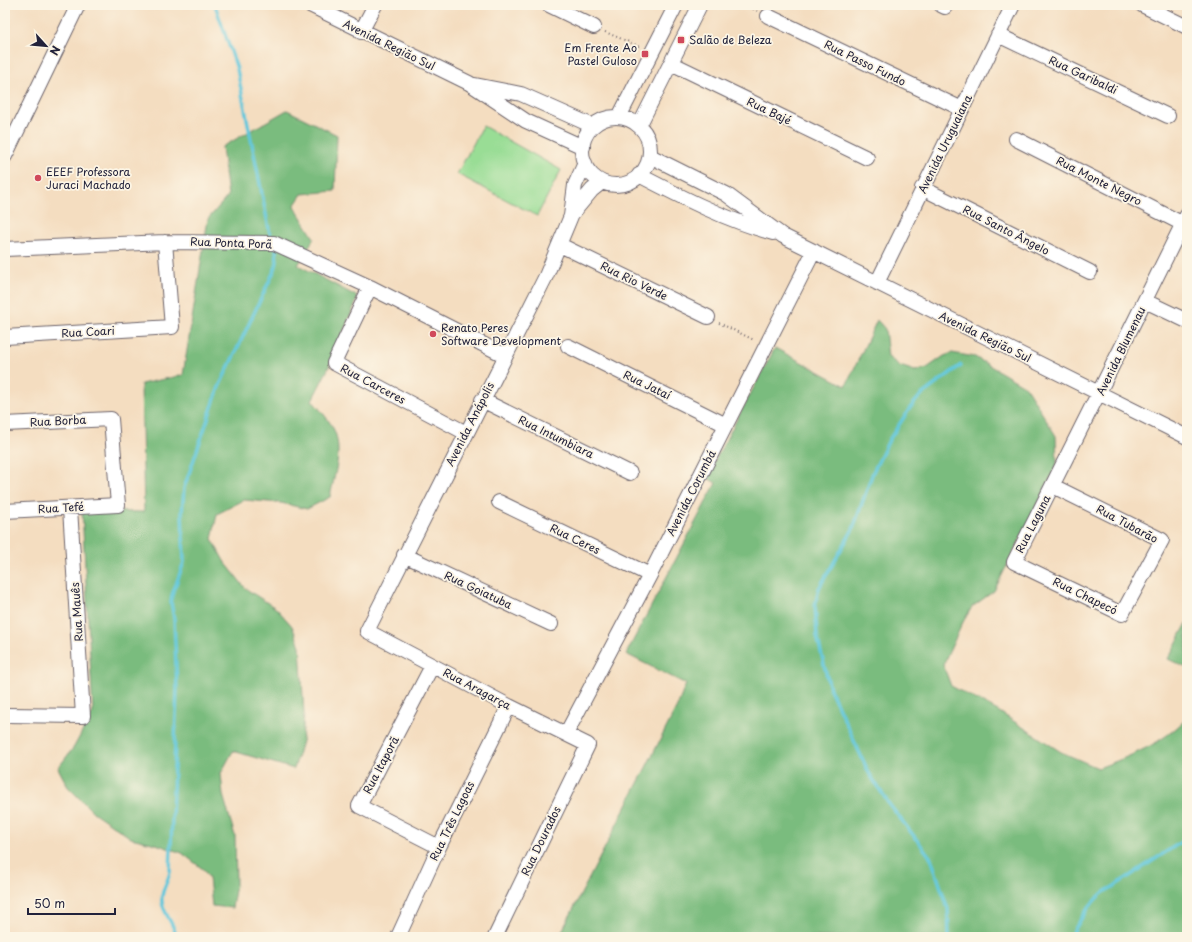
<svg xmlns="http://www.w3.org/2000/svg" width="1192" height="942" font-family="'Playpen Sans',sans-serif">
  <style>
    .green { fill: #99dd95; stroke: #5e8068 }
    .forest { fill: #7abc7e; stroke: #4e6f5c }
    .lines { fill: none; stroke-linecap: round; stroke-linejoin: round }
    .stream { stroke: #60c7dc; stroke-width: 3.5 }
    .minor-casing { stroke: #6c636a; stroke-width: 16 }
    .path { stroke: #6c636a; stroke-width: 2; stroke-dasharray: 1 3; stroke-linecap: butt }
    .minor { stroke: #fff; stroke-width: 14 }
    .poi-dot { fill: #d1495b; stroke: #fcf5e5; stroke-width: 1.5 }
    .labels { text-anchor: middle; stroke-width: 3.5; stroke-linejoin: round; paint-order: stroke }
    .poi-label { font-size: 11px; fill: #22223b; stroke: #fcf5e5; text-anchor: start }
    .street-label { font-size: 11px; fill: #22223b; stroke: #fcf5e5 }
  </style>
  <rect width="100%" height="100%" fill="#fcf5e5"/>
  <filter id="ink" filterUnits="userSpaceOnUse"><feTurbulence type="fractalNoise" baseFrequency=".025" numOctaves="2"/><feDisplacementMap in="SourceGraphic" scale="8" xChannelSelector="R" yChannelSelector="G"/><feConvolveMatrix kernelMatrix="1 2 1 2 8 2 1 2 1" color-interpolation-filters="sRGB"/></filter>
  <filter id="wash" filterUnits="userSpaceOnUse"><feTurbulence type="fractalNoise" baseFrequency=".012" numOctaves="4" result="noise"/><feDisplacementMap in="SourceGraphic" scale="16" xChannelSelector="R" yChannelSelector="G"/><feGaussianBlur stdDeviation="0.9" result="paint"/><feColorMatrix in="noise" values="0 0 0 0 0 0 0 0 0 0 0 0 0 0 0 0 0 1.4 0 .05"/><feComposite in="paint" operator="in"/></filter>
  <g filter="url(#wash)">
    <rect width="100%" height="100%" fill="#f4ddc0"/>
    <!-- green -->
    <path class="green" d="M483,126l78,44 -24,46 -80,-42z"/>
    <!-- forest -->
    <path class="forest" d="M287,110l50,25 -2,56 -33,3 -8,12 20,32 -16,27 60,32 -31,74 -15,29c7,9 16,18 21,28 11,21 1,48 -3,69l-23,12 -26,-6 -37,-3 -27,14 -5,25 12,22 22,28 31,20 15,17 8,20 4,68 -2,27 -8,28 -61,-18 -12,22 2,22 12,41 1,48 -4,24 -20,-2 -3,-28 -5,-8 -22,-17 -26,-9 -25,-6 -38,-26 -25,-25 -10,-19 16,-21 19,-35 -11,-201 62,1 -3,-128 42,-9 25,-156 20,-23 -6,-49z
      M877,320l8,9 3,28 12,9 15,5 12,-3 17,-12 8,-3 23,4 51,30 30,49 1,28 -19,40 -44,87 -22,16 -9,15 -20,43 8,21 47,25 63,41 37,16c33,-12 64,-24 89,-50v219h-628l118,-230 9,-23 -60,-30 90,-171 -10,-6 69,-129 71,38z
      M1187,623v45l-19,-9z"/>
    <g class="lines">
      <!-- stream -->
      <path class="stream" d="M215,5l22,64 33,165
        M176,937c-1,-13 -12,-22 -14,-35 -2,-10 6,-20 8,-30l7,-183 -3,-70 -3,-17 1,-7 12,-33 -2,-49 2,-25 35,-101 56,-118 2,-7 -1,-12
        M949,937l-1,-28 -17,-51 -42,-54 -20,-31 -39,-84 -13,-53 -2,-30 4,-18 34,-59 20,-57 16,-32 21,-32 10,-12 41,-31
        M1070,937c12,-19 22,-41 43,-50l74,-49"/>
    </g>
  </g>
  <g filter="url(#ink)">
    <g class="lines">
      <defs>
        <path id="minor" d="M310,5l159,78 57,38 57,26
          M549,5l45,22
          M941,5l4,2
          M1142,5l45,22
          M768,16l194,93
          M361,32l14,-27
          M998,35l170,81
          M671,63l196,95
          M475,85l46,9 72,32
          M619,117l57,-112
          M582 151a34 34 0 1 1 68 0a34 34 0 1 1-68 0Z
          M639,126l61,-121
          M1016,139l171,87
          M5,156l73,-151
          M650,156l76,38 57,42 404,201
          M639,175c44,23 87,45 134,58
          M922,188l168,84
          M572,214l20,-24 10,-8
          M560,245l148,72
          M5,249l160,-7 109,1 96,44 134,68
          M877,283l136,-278
          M370,287l-36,76 132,70
          M1145,301l42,20
          M5,337l167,-10 -7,-85
          M568,346l158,79
          M482,400l148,73
          M5,424l106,-5 7,86 -113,6
          M1053,486l109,54 -40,74 -108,-52c58,-115 116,-231 173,-347
          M499,502l151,73
          M404,555l147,69
          M432,666l-73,140 80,41
          M5,715l78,1 -13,-208
          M566,734l84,-159 164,-324
          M398,937l41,-90 70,-141
          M495,937l93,-192 -79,-39 -142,-75 179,-355 25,-60 4,-31 10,-22"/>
      </defs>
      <!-- minor casing -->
      <use href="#minor" class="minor-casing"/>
      <!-- path -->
      <path class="path" d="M746,5l11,6
        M605,32l36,15
        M719,323l35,17"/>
      <!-- minor -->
      <use href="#minor" class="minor"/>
    </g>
  </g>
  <!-- markers -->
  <g class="poi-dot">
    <rect x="677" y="36" width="8" height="8" rx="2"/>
    <rect x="641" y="50" width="8" height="8" rx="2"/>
    <circle cx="38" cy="178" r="4"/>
    <circle cx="433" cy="334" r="4"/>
  </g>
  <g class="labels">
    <!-- poi labels -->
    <g class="poi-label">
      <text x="689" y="44">Salão de Beleza</text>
      <text x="637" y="52" text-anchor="end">Em Frente Ao<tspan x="637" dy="13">Pastel Guloso</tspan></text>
      <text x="46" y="176">EEEF Professora<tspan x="46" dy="13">Juraci Machado</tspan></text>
      <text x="441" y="332">Renato Peres<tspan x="441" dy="13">Software Development</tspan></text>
    </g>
    <!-- street labels -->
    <g class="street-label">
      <text transform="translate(389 45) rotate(26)" y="4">Avenida Região Sul</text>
      <text transform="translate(865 63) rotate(26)" y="4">Rua Passo Fundo</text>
      <text transform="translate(1083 75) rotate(25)" y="4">Rua Garibaldi</text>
      <text transform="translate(769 111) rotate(26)" y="4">Rua Bajé</text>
      <text transform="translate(945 144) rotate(-64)" y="4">Avenida Uruguaiana</text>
      <text transform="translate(1099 181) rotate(27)" y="4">Rua Monte Negro</text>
      <text transform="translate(1006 230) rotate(27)" y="4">Rua Santo Ângelo</text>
      <text transform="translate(231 243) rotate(2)" y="4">Rua Ponta Porã</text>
      <text transform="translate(634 281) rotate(26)" y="4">Rua Rio Verde</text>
      <text transform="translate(88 332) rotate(-3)" y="4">Rua Coari</text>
      <text transform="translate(985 337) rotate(26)" y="4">Avenida Região Sul</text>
      <text transform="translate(1121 351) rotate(-64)" y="4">Avenida Blumenau</text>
      <text transform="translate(373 384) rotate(28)" y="4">Rua Carceres</text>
      <text transform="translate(647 385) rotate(26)" y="4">Rua Jataí</text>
      <text transform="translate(58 421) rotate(-3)" y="4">Rua Borba</text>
      <text transform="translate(470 424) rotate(-63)" y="4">Avenida Anápolis</text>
      <text transform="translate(556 437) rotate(26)" y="4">Rua Intumbiara</text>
      <text transform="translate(691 493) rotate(-63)" y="4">Avenida Corumbá</text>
      <text transform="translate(61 508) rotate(-3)" y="4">Rua Tefé</text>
      <text transform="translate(1033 524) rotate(-63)" y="4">Rua Laguna</text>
      <text transform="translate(1127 524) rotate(28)" y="4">Rua Tubarão</text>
      <text transform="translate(575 539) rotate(26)" y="4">Rua Ceres</text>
      <text transform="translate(478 590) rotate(25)" y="4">Rua Goiatuba</text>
      <text transform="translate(1085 596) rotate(26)" y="4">Rua Chapecó</text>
      <text transform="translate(77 612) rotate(-94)" y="4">Rua Mauês</text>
      <text transform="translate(477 689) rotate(28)" y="4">Rua Aragarça</text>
      <text transform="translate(381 765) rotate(-62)" y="4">Rua Itaporã</text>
      <text transform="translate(452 821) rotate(-64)" y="4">Rua Três Lagoas</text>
      <text transform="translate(541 841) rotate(-64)" y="4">Rua Dourados</text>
    </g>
  </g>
  <!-- margin -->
  <rect width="1192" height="942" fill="none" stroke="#fcf5e5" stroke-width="20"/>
  <!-- north arrow -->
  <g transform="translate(46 46) rotate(117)" stroke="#fcf5e5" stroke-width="3" paint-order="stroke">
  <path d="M0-3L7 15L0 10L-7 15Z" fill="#22223b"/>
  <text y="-6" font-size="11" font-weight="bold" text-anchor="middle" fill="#22223b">N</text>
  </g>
  <!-- scale -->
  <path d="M28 908v6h87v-6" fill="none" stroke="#22223b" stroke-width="2"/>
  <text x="34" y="908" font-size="12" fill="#22223b" stroke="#fcf5e5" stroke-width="3" paint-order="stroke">50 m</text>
</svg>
